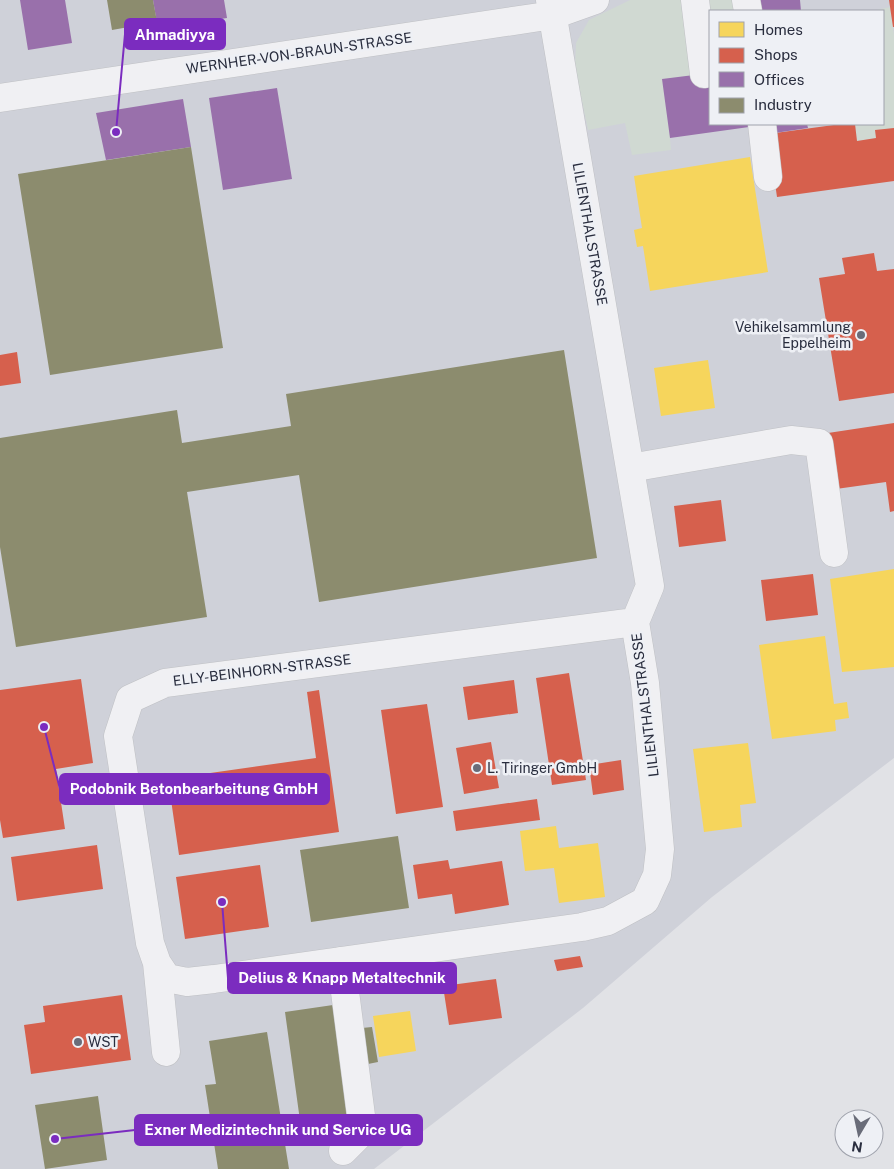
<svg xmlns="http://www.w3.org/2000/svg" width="894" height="1169" font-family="'Public Sans',sans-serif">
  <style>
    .built { fill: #cfd1d9; fill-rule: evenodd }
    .green { fill: #d0d9d2 }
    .homes { fill: #f6d55c }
    .shops { fill: #d6604d }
    .offices { fill: #9970ab }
    .industry { fill: #8c8c6e }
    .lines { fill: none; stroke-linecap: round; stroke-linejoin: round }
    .minor-casing { stroke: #bfc0c4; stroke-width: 29 }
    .minor { stroke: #f0f0f3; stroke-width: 28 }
    .poi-dot { fill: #696c79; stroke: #eef0f5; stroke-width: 2 }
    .labels { text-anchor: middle; stroke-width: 5; stroke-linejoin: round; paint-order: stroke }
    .street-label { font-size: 14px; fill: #292d3e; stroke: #eef0f5 }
    .poi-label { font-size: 14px; fill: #292d3e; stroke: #eef0f5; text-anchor: start }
    .leader { fill: none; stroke: #7b2cbf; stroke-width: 2 }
    .callout-dot { fill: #7b2cbf; stroke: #eef0f5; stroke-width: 2 }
    .callout { fill: #7b2cbf; stroke: #7b2cbf; stroke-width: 2 }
    .callout-label { font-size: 15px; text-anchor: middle; font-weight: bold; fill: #fff }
  </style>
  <rect width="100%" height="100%" fill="#e1e2e6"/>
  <!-- built -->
  <path class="built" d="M0,0h894v758l-182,139 -129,111 -209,161h-374zM710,11h173v113h-173z"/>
  <!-- green -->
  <path class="green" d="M630,0h110l2,11h-32v62l-40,65 1,12 -39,5 -7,-32 -37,7 -13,-63 1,-24 13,-23z
    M890,7l4,28v93l-18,2v8l-19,3 -2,-17h28v-113h-11z"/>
  <!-- homes -->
  <path class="homes" d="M750,157l18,115 -118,19 -7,-45 -6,1 -3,-17 8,-2 -8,-52z
    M708,360l7,48 -54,8 -7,-48z
    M894,569v98l-52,5 -12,-93z
    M825,636l9,68 13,-2 2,16 -14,2 1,11 -64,8 -13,-94z
    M748,743l8,60 -16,2 2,22 -38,5 -11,-83z
    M556,826l3,22 39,-5 7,54 -46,6 -5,-35 -29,3 -5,-40z
    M410,1011l6,40 -37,6 -6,-41z"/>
  <!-- shops -->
  <path class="shops" d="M889,0h5v27h-1z
    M841,124h14l2,17 19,-3 -1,-8 19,-2v53l-117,16 -9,-63z
    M874,253l3,18 17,-2v124l-55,8 -20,-123 26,-4 -3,-16z
    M17,352l4,31 -21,3v-31z
    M894,423v88l-4,1 -4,-30 -50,7 -8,-56z
    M721,500l5,41 -47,6 -5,-41z
    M813,574l5,41 -52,6 -5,-41z
    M569,673l17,107 -34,5 -16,-107z
    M81,679l12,84 -37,6 9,60 -62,9 -3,-18v-130z
    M514,680l4,33 -50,7 -5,-33z
    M319,690l20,142 -160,23 -11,-76 148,-21 -9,-66z
    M427,704l16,103 -47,7 -15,-104z
    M491,742l8,46 -35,6 -8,-46z
    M621,760l3,30 -31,5 -4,-30z
    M537,799l3,21 -84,11 -3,-20z
    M97,845l6,44 -86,12 -6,-44z
    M448,860l2,9 52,-8 7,44 -54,9 -3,-20 -34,5 -5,-34z
    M260,865l9,62 -84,12 -9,-62z
    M580,956l3,11 -26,4 -3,-11z
    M496,979l6,39 -53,7 -6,-39z
    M122,995l9,65 -100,14 -7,-49 21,-3 -2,-16z"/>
  <!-- offices -->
  <path class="offices" d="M20,0h45l7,43 -44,7z
    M153,0h71l3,18 -69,11z
    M750,0h50l1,11h-49z
    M710,73v51h39v3l-79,11 -8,-59z
    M277,88l15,91 -69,11 -14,-92z
    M183,99l8,48 -85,13 -10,-47z
    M767,124h40l1,4 -40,6z"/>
  <!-- industry -->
  <path class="industry" d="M107,0h46l4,22 -45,8z
    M191,147l32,201 -173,27 -32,-201z
    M564,350l33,208 -278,44 -20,-127 -112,17 20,125 -191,30 -16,-100v-109l177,-28 5,33 109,-17 -5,-32z
    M398,836l11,72 -98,14 -11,-72z
    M333,1005l18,123 -49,7 -17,-123z
    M372,1027l6,35 -10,2 -6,-36z
    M267,1032l22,137h-71l-13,-84 11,-1 -7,-43z
    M98,1096l9,64 -62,9 -10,-64z"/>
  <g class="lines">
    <defs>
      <path id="minor" d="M550,0l100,586 -15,36 10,61 15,166 -3,26 -12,26 -37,20 -26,6 -368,52 -27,3 -20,-4 -10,-15 -7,-20 -32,-207 12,-37 35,-16 470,-61
        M695,0l9,74
        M746,0l2,11
        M0,98l553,-83 42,-15
        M762,124l6,53
        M630,468l161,-28 28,3 15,110
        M341,961l22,170 -20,20
        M157,963l9,89"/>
    </defs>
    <!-- minor casing -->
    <use href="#minor" class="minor-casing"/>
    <!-- minor -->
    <use href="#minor" class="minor"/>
  </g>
  <!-- markers -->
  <g class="poi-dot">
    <circle cx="861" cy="335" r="5"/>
    <circle cx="477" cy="768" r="5"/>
    <circle cx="78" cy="1042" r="5"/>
  </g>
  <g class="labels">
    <!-- street labels -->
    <g class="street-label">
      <text transform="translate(299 53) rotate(-8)" y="5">WERNHER-VON-BRAUN-STRASSE</text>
      <text transform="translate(590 234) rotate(80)" y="5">LILIENTHALSTRASSE</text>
      <text transform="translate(262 670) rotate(-7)" y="5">ELLY-BEINHORN-STRASSE</text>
      <text transform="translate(645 705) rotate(-97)" y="5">LILIENTHALSTRASSE</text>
    </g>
    <!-- poi labels -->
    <g class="poi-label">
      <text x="851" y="332" text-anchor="end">Vehikelsammlung<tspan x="851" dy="16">Eppelheim</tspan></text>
      <text x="487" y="773">L. Tiringer GmbH</text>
      <text x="88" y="1047">WST</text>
    </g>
  </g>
  <!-- callouts -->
  <path class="leader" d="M116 132L125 34M44 727L60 789M222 902L228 978M55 1139L135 1130"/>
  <g class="callout-dot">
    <circle cx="116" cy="132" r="5"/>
    <circle cx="44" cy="727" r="5"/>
    <circle cx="222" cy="902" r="5"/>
    <circle cx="55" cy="1139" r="5"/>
  </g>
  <g class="callout">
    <rect x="125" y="19" width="100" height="30" rx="5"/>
    <rect x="60" y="774" width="269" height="30" rx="5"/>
    <rect x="228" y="963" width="228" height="30" rx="5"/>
    <rect x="135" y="1115" width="287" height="30" rx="5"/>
  </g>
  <g class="callout-label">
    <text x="175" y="40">Ahmadiyya</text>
    <text x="194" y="794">Podobnik Betonbearbeitung GmbH</text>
    <text x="342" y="983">Delius &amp; Knapp Metaltechnik</text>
    <text x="278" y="1135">Exner Medizintechnik und Service UG</text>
  </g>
  <!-- legend -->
  <rect x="709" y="10" width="175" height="115" fill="#eef0f5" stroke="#9fa2ac"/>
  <rect x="719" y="22" width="25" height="15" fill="#f6d55c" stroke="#9fa2ac"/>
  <text x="754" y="35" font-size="15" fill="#292d3e">Homes</text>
  <rect x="719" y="48" width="25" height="15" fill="#d6604d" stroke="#9fa2ac"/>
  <text x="754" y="60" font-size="15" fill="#292d3e">Shops</text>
  <rect x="719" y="72" width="25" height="15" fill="#9970ab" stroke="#9fa2ac"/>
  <text x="754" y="85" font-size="15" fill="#292d3e">Offices</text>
  <rect x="719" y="98" width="25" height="15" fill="#8c8c6e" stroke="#9fa2ac"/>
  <text x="754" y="110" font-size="15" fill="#292d3e">Industry</text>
  <!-- north arrow -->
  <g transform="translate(859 1134) rotate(189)"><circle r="24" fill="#eef0f5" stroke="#9fa2ac"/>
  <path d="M0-4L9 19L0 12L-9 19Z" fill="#696c79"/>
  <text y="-8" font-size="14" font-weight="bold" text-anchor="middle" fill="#292d3e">N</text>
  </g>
</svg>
